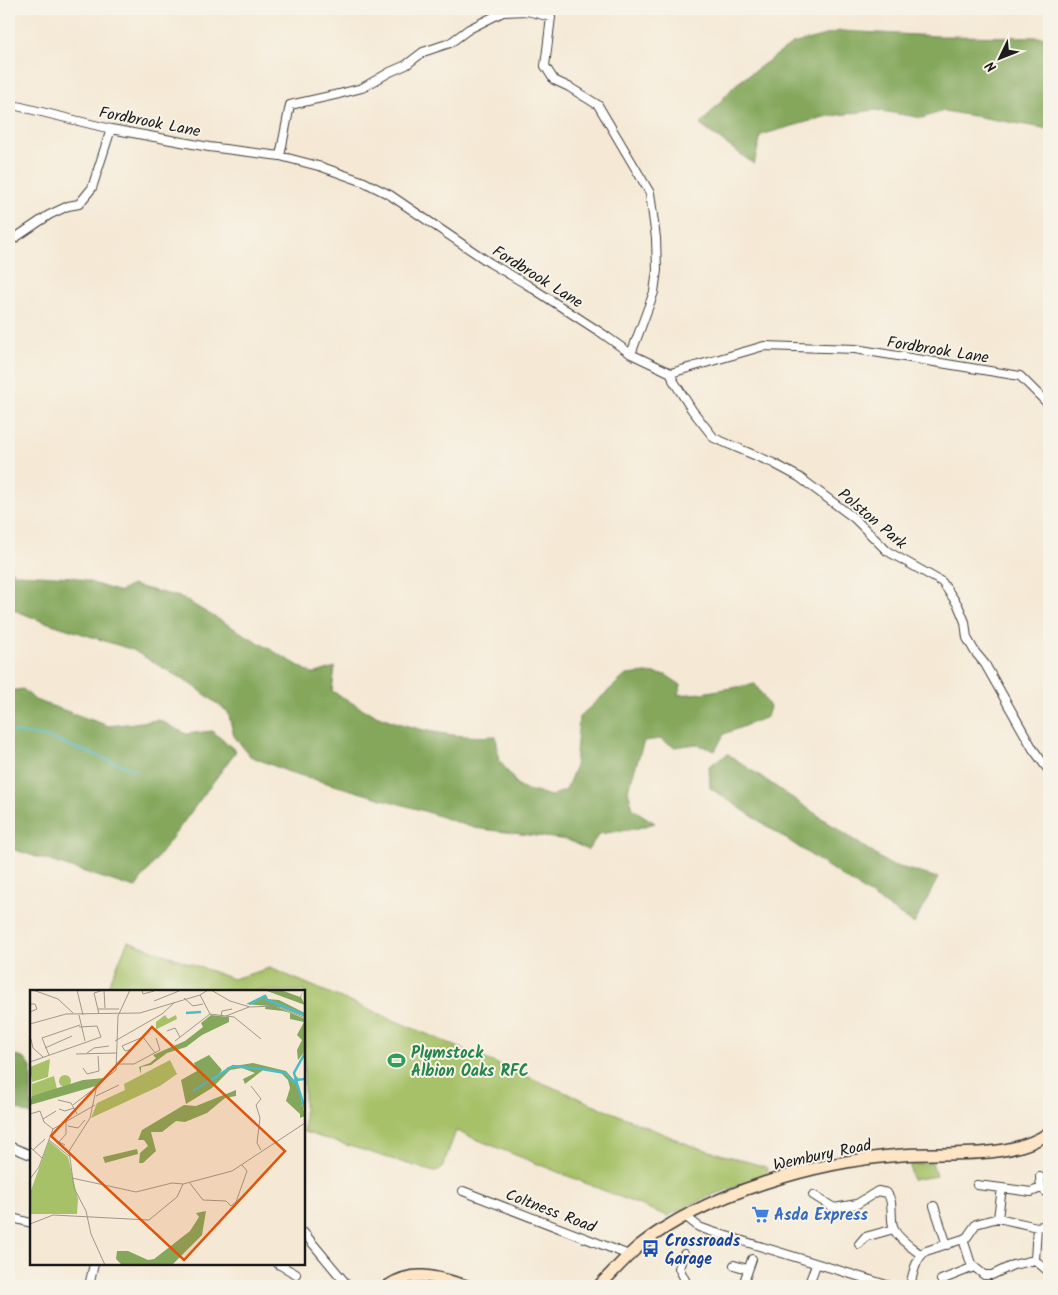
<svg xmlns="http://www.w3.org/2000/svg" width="1058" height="1295" font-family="Kalam,sans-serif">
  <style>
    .green { fill: #a6c167; stroke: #616e42 }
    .forest { fill: #84a75c; stroke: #50623c }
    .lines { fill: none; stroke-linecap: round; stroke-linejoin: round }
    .stream { stroke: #4dbbc7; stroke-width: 2 }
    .street-casing { stroke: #3d3b38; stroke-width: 10 }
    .secondary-casing { stroke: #3d3b38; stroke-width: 14 }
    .street { stroke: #fff; stroke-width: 8 }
    .secondary { stroke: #fde5c5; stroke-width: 11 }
    .labels { text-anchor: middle; stroke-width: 4; stroke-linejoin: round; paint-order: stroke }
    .street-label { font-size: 16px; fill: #1c1c1c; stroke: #f7f3e8 }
    .leisure-label { font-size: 16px; font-weight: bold; fill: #27864d; stroke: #f7f3e8; text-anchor: start }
    .shop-label { font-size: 16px; font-weight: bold; fill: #366cbe; stroke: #f7f3e8; text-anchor: start }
    .transit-label { font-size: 16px; font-weight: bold; fill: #164399; stroke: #f7f3e8; text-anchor: start }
    .inset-river { fill: none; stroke: #4dbbc7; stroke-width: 2.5 }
    .inset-road { fill: none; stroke: #9e978b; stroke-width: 1 }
    .view { fill: #de560d; fill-opacity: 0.15; stroke: #de560d; stroke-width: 2.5 }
    .inset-edge { fill: none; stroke: #1c1c1c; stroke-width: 2.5 }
  </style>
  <rect width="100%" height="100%" fill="#f7f3e8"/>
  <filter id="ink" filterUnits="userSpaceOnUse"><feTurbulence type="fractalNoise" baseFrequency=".02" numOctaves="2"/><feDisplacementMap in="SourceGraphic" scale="10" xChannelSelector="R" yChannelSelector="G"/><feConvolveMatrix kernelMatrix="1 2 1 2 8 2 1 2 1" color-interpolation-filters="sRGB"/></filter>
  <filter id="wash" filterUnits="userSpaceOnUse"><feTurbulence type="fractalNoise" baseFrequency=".0096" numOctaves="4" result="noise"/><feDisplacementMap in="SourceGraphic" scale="20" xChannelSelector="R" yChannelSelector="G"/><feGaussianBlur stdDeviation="1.12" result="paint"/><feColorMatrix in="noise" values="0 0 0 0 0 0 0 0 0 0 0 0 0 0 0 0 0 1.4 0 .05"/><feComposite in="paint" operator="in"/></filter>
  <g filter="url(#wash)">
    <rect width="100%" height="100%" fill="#f5e9d5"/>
    <!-- green -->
    <path class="green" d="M128,941l105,38 37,-11 422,178 74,21 4,9 -55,18 -48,22 -211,-85 -14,37 -8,4 -130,-40v-141h-198z
      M932,1162l4,14 -24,4 -2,-15z"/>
    <!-- forest -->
    <path class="forest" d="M840,31l96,5 113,1v92l-105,-18 -22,7 -47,-8 -51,7 -63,18 -7,29 -54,-39 35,-40 57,-41z
      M9,569l8,5 57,3 46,15 11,-7 49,12 133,77 22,-7 -3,24c14,8 29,18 44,24 37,15 80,24 120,21l3,24 21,28 31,8 15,-6 9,-23 4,-50 47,-42 20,-2 20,2 15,10 -3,10 23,-2 54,-9 15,23 -3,10 -43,17 -9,17 -19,-7 -21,3 -15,-8 -16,2 -16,49 5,19 22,14 -20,6 -36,5 -11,16 -20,-10 -94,-12 -50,-17 -135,-39 -39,-16 -16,-20 -6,-24 -34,-26 -61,-36 -94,-30 -30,-12z
      M23,689l12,11 74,26 50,-6 27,14 26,-3 24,20 -101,137 -123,-39 -3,5v-163z
      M728,754l161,110 49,14 -24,46 -204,-136 -1,-22z
      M9,1053l16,6 6,8v48l-22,-9z"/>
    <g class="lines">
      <!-- stream -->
      <path class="stream" d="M9,731l38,6 88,33"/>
    </g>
  </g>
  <g filter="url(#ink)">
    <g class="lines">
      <defs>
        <path id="street" d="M9,104l102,25 98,18 71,9 42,11 42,15 26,13 100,68 36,21 77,50 28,20 40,19 93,-27 91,3 165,27 29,29
          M280,156l10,-51 49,-11 23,-6 28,-16 16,-7 17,-13 27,-9 19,-14 34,-17 24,-1 24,6 -6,49 9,14 15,7 29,18 52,88 6,45 1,32 -3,22 -23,62
          M9,242l40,-27 19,-9 11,-2 13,-16 19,-59
          M671,373l2,7 19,30 22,28 59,25 26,14 55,41 33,33 55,31 16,23 7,17 2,16 8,14 10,12 48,85 16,22
          M9,1146l22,9
          M1040,1177l1,11 8,6
          M977,1185l25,3
          M463,1191l166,64
          M813,1195l21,13 23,-4 21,-13 9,2c8,10 2,25 7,36 4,10 19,19 27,26
          M934,1206l13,39
          M685,1216l14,11 11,4 180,55
          M9,1217l22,6
          M998,1218l4,-30 29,4 10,-4
          M1037,1227l-2,33 14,12
          M304,1233l44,53
          M963,1239l8,25 13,11h8l21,-10 22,-5
          M859,1244l6,-7 29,-8
          M684,1254l-5,14 9,18
          M278,1264l18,10
          M734,1265l13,4
          M941,1280l33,-13
          M89,1286l5,-22
          M746,1286l-1,-7 7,-20
          M808,1286l8,-21
          M910,1286c3,-12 5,-27 16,-35l37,-12 4,-2 9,-13 22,-6 39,9 12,-2"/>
        <path id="secondary" d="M388,1286c26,-18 51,-8 78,0
          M599,1286c13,-13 26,-28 40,-40 67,-53 179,-85 263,-91 46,-3 108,5 147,-22"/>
      </defs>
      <!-- street casing -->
      <use href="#street" class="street-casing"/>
      <!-- secondary casing -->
      <use href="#secondary" class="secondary-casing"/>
      <!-- street -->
      <use href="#street" class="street"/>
      <!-- secondary -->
      <use href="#secondary" class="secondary"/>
    </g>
  </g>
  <!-- icons -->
  <defs>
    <symbol id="stadium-bare" viewBox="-9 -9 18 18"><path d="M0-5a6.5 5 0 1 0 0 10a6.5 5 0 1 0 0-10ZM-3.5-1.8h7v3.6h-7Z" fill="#2e9e5b" stroke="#f7f3e8" stroke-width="2.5" paint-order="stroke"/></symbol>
    <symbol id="supermarket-bare" viewBox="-9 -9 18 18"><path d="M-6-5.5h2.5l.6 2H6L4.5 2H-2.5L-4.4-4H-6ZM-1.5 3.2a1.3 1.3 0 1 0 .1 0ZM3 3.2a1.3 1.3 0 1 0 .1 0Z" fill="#3f7fe0" stroke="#f7f3e8" stroke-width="2.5" paint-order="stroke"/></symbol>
    <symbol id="bus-bare" viewBox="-9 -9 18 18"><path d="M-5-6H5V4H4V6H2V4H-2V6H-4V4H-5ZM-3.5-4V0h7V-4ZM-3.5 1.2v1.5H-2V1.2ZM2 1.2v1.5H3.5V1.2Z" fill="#1a4fb4" stroke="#f7f3e8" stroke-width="2.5" paint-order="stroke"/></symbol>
  </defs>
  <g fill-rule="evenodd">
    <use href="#stadium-bare" x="384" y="1048" width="25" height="25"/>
    <use href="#supermarket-bare" x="748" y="1202" width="25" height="25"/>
    <use href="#bus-bare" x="638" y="1236" width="25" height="25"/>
  </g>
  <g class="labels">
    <!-- street labels -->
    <g class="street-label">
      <text transform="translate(150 121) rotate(11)" y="6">Fordbrook Lane</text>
      <text transform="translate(538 276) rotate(32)" y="6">Fordbrook Lane</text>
      <text transform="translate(938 349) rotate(9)" y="6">Fordbrook Lane</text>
      <text transform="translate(873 518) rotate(40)" y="6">Polston Park</text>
      <text transform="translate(822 1154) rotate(-12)" y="6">Wembury Road</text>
      <text transform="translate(551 1210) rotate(21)" y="6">Coltness Road</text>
    </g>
    <!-- leisure labels -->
    <g class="leisure-label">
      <text x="411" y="1058">Plymstock<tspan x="411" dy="18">Albion Oaks RFC</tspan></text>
    </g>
    <!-- shop labels -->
    <g class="shop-label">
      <text x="774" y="1220">Asda Express</text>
    </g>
    <!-- transit labels -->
    <g class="transit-label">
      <text x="665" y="1246">Crossroads<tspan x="665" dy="18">Garage</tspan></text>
    </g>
  </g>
  <!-- overview -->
  <g transform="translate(30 990)">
    <rect width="275" height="275" fill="#f5e9d5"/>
    <path d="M135,25l3,4 8,-4 1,4 -26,13 5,-3v-7zM20,69l-2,18 -16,5 -2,-15zM140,70l7,14 -17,12 -69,32 6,-15 28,-13 -1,-6zM29 91a6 6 0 1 1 12 0a6 6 0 1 1-12 0ZM24,86l3,13 -25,7v-12zM19,151l19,16 10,42 -1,15h-47v-21z" fill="#a6c167"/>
    <path d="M251,0l19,7 3,-6 -2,6 4,8 -38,-14zM236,5l2,4 11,1 26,13v4l-25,-10 -34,-3zM236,15l11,2 28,12v32l-7,9 -1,-10 5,-10 -5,-5 7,-13 -14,-3v-6l-7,-2 -18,-2zM181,25l18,2v5l-27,13 -16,12 -19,6 -16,12 -10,2v7l-2,-7 11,-4 6,-5 -3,-3 32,-14 18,-14 -2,-4zM179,65l13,15 -7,9 13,-12 25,-4 33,8 8,9 2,-4 4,4 5,-3 -8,5 8,34 -5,2v-4l-14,-13 4,-13 -2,-8 -8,-8 -17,-2 -18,14 -2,-5 12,-6 -13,-5 -12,2 -18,18 -26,16 -5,-24 16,-9 -3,-8zM74,88l-8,8 -66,19 2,-9 51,-16zM206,100v6l-11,2 -18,15 -22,9 -9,-1 -14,11h-11l5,19 -13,12h-4l1,-10 8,-7 -4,-6h-6l4,-10 42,-25 12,1zM107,159l1,5 -33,9 -2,-6zM176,221l-4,24 -30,30h-50l-6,-6 1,-8h11l20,9 6,-1 36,-28 9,-14 -3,-4z" fill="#84a75c"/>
    <path class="inset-river" d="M219,14l16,-8 2,4 38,15M156,23l15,-1M275,63l-11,20 2,7 9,-1M232,79l23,4 9,9 2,-2 9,29M163,101l40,-25 28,3"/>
    <path class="inset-road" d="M3,0l25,9 15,14M47,0l6,25M74,0l1,18M112,0l1,4 11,-3M181,0l19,11 20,6 26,-1 29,12M193,0h16M170,5l10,19 24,3 27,22M154,8l9,8 10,-2M124,11l25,-10M0,14h5l2,5 -7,3M68,19h21M69,24l-5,-21 10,-3M49,25l6,26M191,26l1,-5 10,-2M196,26l23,-9M0,34l36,-10 74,-1 60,-18 8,-5M137,41l8,-3 5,9M1,49l2,9 10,9M85,51l47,-27 13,-12M145,51l35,-27M15,58l27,-12M103,59l-8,2 -3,-5 21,-9 12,16M57,63l7,-5 15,-2M46,64l40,-1M19,65l-7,-17 38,-13M0,72l71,-25 -4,-11 -18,1M87,74h17l26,-14 -4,-12M53,78l4,6 12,-3 -1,-15M221,96l10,13 -5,6 4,13 -3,25 4,7M66,106l23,-11M28,110l13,3 6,11M43,115l18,-14M29,119l6,2 9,-3M0,124l10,-3 4,11 9,7M13,129l13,-8M38,136l10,2 7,-8M19,150l20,16M35,155l-6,-3 7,-8v-13M0,157l12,11M3,160l12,-11M42,188l64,14 36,-9 11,1M0,189l9,-12 14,-38 42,-24M159,192l14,18 23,1 5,5 5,-4 11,-31 -5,-6M0,234l23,-9 96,5 28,-23 6,-13 49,-13 73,-48M75,275l-14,-31 -5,-23 -12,-23 -5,-37 21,-33 7,-33 19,-15 2,-54 12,-26"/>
    <path class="view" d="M122,37l133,124 -101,109 -133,-124z"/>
    <rect width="275" height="275" class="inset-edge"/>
  </g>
  <!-- margin -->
  <rect width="1058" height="1295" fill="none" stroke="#f7f3e8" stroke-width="30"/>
  <!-- north arrow -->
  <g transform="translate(1000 58) rotate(227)" stroke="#f7f3e8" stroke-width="4" paint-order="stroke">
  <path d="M0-4L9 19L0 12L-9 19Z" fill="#1c1c1c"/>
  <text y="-8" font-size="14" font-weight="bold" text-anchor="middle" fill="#1c1c1c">N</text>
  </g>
</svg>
